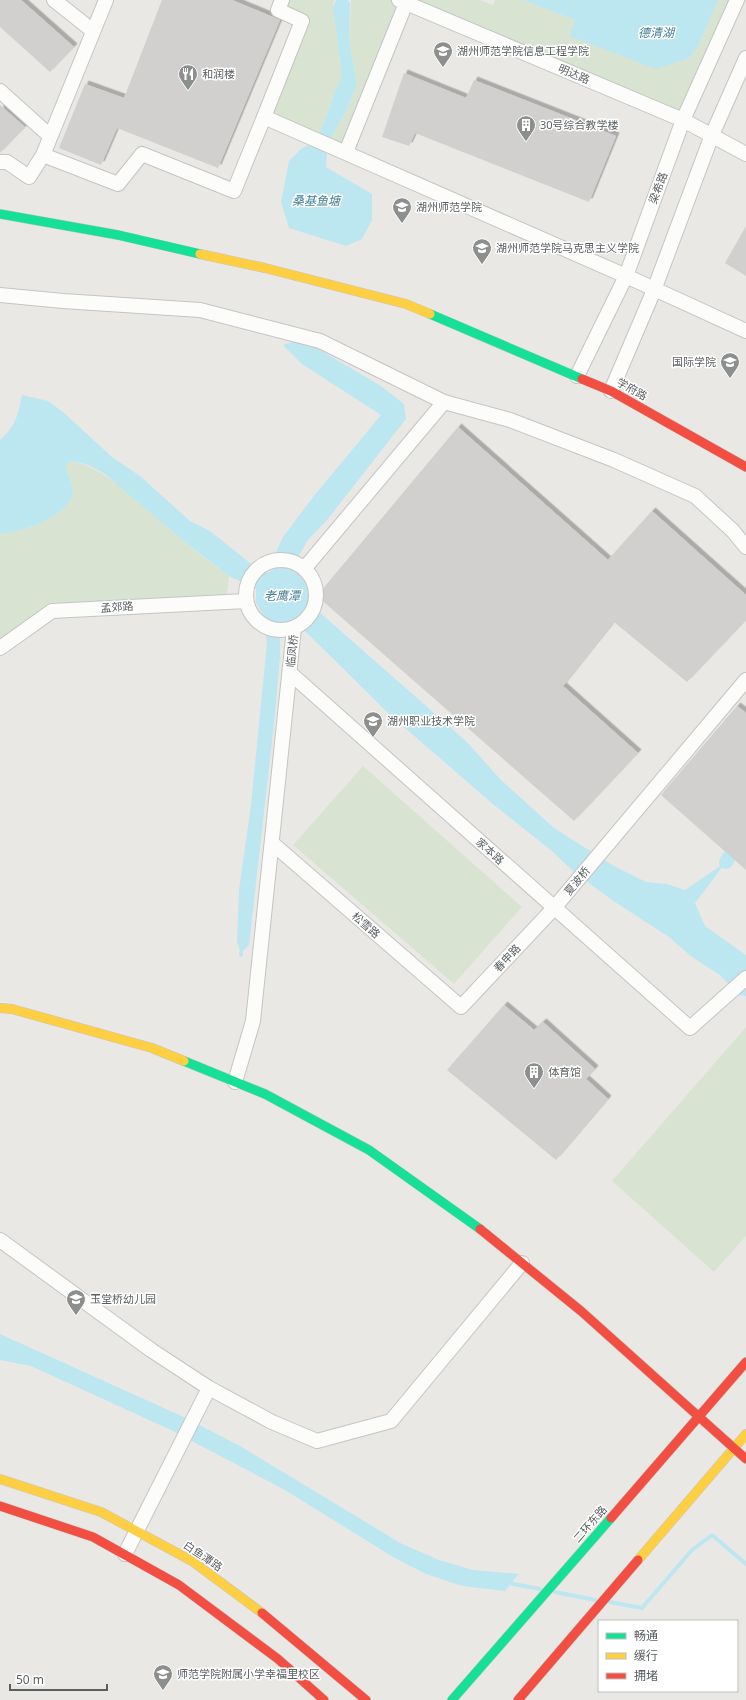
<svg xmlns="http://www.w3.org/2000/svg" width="746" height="1700" font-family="'Noto Sans','Noto Sans SC',sans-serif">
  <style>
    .green { fill: #d8e4d1 }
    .water { fill: #bce6f0 }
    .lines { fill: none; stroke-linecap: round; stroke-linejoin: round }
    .stream { stroke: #bce6f0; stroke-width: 4 }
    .canal { stroke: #bce6f0; stroke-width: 14 }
    .building { fill: #d1d0ce; filter: url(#shadow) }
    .street-casing { stroke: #c4c5c4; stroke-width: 16 }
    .fast-casing { stroke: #c4c5c4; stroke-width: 10 }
    .slow-casing { stroke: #c4c5c4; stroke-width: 10 }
    .jam-casing { stroke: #c4c5c4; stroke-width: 10 }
    .street { stroke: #fcfcfb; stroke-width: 14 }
    .fast { stroke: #16e098; stroke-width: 9 }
    .slow { stroke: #ffcf43; stroke-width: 9 }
    .jam { stroke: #f24e42; stroke-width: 9 }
    .labels { text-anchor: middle; stroke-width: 3; stroke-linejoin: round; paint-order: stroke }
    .poi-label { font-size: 11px; fill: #5b5f61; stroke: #fff; text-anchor: start }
    .street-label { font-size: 11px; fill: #5b5f61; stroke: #fff }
    .water-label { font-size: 12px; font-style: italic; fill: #437d94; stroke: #fff }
  </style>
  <defs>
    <filter id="shadow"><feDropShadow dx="3.5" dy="-3.5" stdDeviation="0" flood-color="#0004"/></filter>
  </defs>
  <rect width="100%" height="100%" fill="#eae8e5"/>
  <!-- green -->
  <path class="green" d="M282,0h52l-1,8 9,66 -25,66 -53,-23 38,-96 -24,-11z
    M351,0h129l13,5 2,-5h28l52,20 -6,16 130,8 19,-44h19l-54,120 -276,-117 -61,149 -18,-8 19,-35 10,-25 -8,-44z
    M73,461c40,11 70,45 101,72 17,15 36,29 55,43l-3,26 -174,9 -52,37v-114c21,-2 70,-17 73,-42 1,-7 -6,-19 -8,-26z
    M363,766l159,141 -68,77 -161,-139z
    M746,1027v209l-32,36 -102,-91z"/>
  <!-- water -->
  <path class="water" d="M336,0h11l3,3 -1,37 8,44 -10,25 -19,35 -2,23 46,27v26l-10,19 -16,7 -57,-18 -8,-26 8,-41 12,-12 16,-9 25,-66 -9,-66z
    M523,0h195l-19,44 -10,14 -33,11 -87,-33 6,-16z
    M301,339l80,47 23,18 2,15 -79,101 -19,20 -17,29c15,12 18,13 18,34l158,139 33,37 54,49 60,38 32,16 21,2 18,6 41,-28 -31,41 10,23 41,29v41l-7,-1 -19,-20 -28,-18 -23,-20 -54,-35 -41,-30 -22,-21 -58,-46 -105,-91 -94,-93 -11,3 -4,12v20l-5,59 -26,230 -8,8 -4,-11 2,-52 12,-85 16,-162 -4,-28 -7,-12v-14l-27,-13 -43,-33 -81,-69 -17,-9 -15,-4 -8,5c2,7 9,19 8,26 -3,25 -52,40 -73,42v-94c16,-14 18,-25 22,-45l26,6 15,11 49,45 28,19 50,45 20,10 40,32 17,10 6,-3 2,-16 8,-17 30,-40 68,-82 -79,-51 -19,-19z
    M0,1334l188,85 52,27 162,98 37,16 34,10 46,4 -14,17 -43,-5 -36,-12 -33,-17 -108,-67 -114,-60 -140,-64 -31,-6z"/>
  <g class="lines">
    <!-- stream -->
    <path class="stream" d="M241,955v-2
      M508,1583l32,6
      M555,1592l40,8
      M610,1602l32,6 50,-58 20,-15 34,29"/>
    <!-- canal -->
    <path class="canal" d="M726,862l3,-5"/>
  </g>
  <!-- building -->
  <path class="building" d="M0,0h21l53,47 -24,25 -50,-45z
    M162,0h70l48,20 -62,148 -101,-40 -16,37 -42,-17 26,-64 39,14z
    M404,73l62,25 8,-18 142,56 -27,66 -174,-69 -6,13 -27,-9z
    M0,105l25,22 -25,26z
    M746,226v50l-21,-13z
    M458,427l150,133 44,-49 94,84v25l-59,62 -73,-60 -51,64 75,67 -64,68 -257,-225z
    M737,706l9,7v157l-85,-75z
    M504,1005l30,25 9,-8 52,47 -9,10 22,20 -52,61 -109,-90z"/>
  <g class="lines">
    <defs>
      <path id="street" d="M54,0l39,31
        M282,0l-4,10 24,11 -38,96 362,159 120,55
        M399,0l284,120 63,34
        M0,91l50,45
        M346,152l60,-149
        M43,155l75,29 24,-30 92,37 30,-74
        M0,162h7l22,15 14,-22 63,-155
        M0,295l63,6 137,9 120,31 124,61 66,18 104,40 81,36 38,35 13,16
        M577,376l49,-100 57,-156 54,-120
        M611,391l43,-101 58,-155 34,-77
        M246 595a35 35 0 1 1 70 0a35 35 0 1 1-70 0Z
        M304,569l140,-167
        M0,648l52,-37 194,-10
        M290,673l400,355 56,-50
        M272,843l189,164 93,-99 192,-228
        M235,1082l18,-61 41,-393
        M0,1240l151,110 58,38 63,34 45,19 74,-20 131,-158
        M125,1554l84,-166"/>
      <path id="fast" d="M0,214l118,21 82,19
        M430,314l152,65
        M184,1061l81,33 104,56 111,79
        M452,1700l159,-182"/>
      <path id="slow" d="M200,254l65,14 141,36 24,10
        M0,1008l12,1 140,39 32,13
        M0,1479l101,33 91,49 70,52
        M638,1560l108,-126"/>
      <path id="jam" d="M582,379l29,12 135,76
        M480,1229l101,82 165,148
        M0,1506l93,31 86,48 99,74 46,41
        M611,1518l135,-156
        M262,1613l104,87
        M518,1700l120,-140"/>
    </defs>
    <!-- street casing -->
    <use href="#street" class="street-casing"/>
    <!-- fast casing -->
    <use href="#fast" class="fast-casing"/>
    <!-- slow casing -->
    <use href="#slow" class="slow-casing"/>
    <!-- jam casing -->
    <use href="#jam" class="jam-casing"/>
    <!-- street -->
    <use href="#street" class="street"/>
    <!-- fast -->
    <use href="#fast" class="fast"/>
    <!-- slow -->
    <use href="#slow" class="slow"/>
    <!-- jam -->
    <use href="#jam" class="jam"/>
  </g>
  <!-- icons -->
  <defs>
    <symbol id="university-pin" viewBox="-11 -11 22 30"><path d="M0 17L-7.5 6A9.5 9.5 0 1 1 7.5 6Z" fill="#8d8f8f" stroke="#fff"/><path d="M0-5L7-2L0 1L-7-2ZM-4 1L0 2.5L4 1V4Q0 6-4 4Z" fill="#fff"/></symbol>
    <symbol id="restaurant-pin" viewBox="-11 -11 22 30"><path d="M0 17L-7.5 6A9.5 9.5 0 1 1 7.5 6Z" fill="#8d8f8f" stroke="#fff"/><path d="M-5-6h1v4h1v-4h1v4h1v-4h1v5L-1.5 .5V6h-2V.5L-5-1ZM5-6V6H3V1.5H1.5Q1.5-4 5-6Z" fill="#fff"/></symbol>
    <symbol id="building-pin" viewBox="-11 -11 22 30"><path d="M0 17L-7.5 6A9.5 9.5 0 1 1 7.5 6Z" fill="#8d8f8f" stroke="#fff"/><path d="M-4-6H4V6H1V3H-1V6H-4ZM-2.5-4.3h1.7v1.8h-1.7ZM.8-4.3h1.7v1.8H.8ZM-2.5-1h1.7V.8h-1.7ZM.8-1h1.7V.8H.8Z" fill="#fff"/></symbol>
    <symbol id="school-pin" viewBox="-11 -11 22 30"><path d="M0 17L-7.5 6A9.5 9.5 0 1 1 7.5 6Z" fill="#8d8f8f" stroke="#fff"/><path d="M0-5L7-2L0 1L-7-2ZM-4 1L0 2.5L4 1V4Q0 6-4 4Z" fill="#fff"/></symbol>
  </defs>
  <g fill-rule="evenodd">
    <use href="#university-pin" x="432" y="40" width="22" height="30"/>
    <use href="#restaurant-pin" x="177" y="63" width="22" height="30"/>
    <use href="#building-pin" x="515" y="114" width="22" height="30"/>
    <use href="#university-pin" x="391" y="196" width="22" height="30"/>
    <use href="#university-pin" x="471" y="237" width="22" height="30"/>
    <use href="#university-pin" x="719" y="351" width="22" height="30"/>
    <use href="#university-pin" x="362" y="710" width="22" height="30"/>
    <use href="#building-pin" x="523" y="1061" width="22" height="30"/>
    <use href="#school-pin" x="65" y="1288" width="22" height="30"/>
    <use href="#school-pin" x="152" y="1663" width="22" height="30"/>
  </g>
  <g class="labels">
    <!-- poi labels -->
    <g class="poi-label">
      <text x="457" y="55">湖州师范学院信息工程学院</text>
      <text x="202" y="78">和润楼</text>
      <text x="540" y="129">30号综合教学楼</text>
      <text x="416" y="211">湖州师范学院</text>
      <text x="496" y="252">湖州师范学院马克思主义学院</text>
      <text x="716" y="366" text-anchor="end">国际学院</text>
      <text x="387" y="725">湖州职业技术学院</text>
      <text x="548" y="1076">体育馆</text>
      <text x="90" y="1303">玉堂桥幼儿园</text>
      <text x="177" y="1678">师范学院附属小学幸福里校区</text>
    </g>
    <!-- street labels -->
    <g class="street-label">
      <text transform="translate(574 74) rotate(23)" y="4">明达路</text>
      <text transform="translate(658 188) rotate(-70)" y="4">梁希路</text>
      <text transform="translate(632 389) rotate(29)" y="4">学府路</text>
      <text transform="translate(117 607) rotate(-4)" y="4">孟郊路</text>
      <text transform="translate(292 651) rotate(-84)" y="4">临凤桥</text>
      <text transform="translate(490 851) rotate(42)" y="4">家本路</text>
      <text transform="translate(577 881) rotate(-50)" y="4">夏波桥</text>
      <text transform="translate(366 925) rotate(41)" y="4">松雪路</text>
      <text transform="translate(507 958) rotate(-47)" y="4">春申路</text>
      <text transform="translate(590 1524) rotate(-49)" y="4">二环东路</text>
      <text transform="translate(203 1556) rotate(34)" y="4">白鱼潭路</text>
    </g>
    <!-- water labels -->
    <g class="water-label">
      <text x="656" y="37">德清湖</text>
      <text x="316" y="205">桑基鱼塘</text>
      <text x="282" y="600">老鹰潭</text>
    </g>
  </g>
  <!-- legend -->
  <rect x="598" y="1620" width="140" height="72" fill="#ffffff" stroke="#bdbfc0"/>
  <rect x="606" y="1633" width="20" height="6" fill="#16e098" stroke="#bdbfc0"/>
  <text x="634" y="1640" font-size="12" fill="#5b5f61">畅通</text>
  <rect x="606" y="1653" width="20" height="6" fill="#ffcf43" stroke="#bdbfc0"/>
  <text x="634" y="1660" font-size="12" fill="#5b5f61">缓行</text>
  <rect x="606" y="1673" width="20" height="6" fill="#f24e42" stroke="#bdbfc0"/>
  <text x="634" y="1680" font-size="12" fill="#5b5f61">拥堵</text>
  <!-- scale -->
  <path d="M10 1684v6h97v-6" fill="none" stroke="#5b5f61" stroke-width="2"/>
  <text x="16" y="1684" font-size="12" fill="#5b5f61" stroke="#ffffff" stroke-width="3" paint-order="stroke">50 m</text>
</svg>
